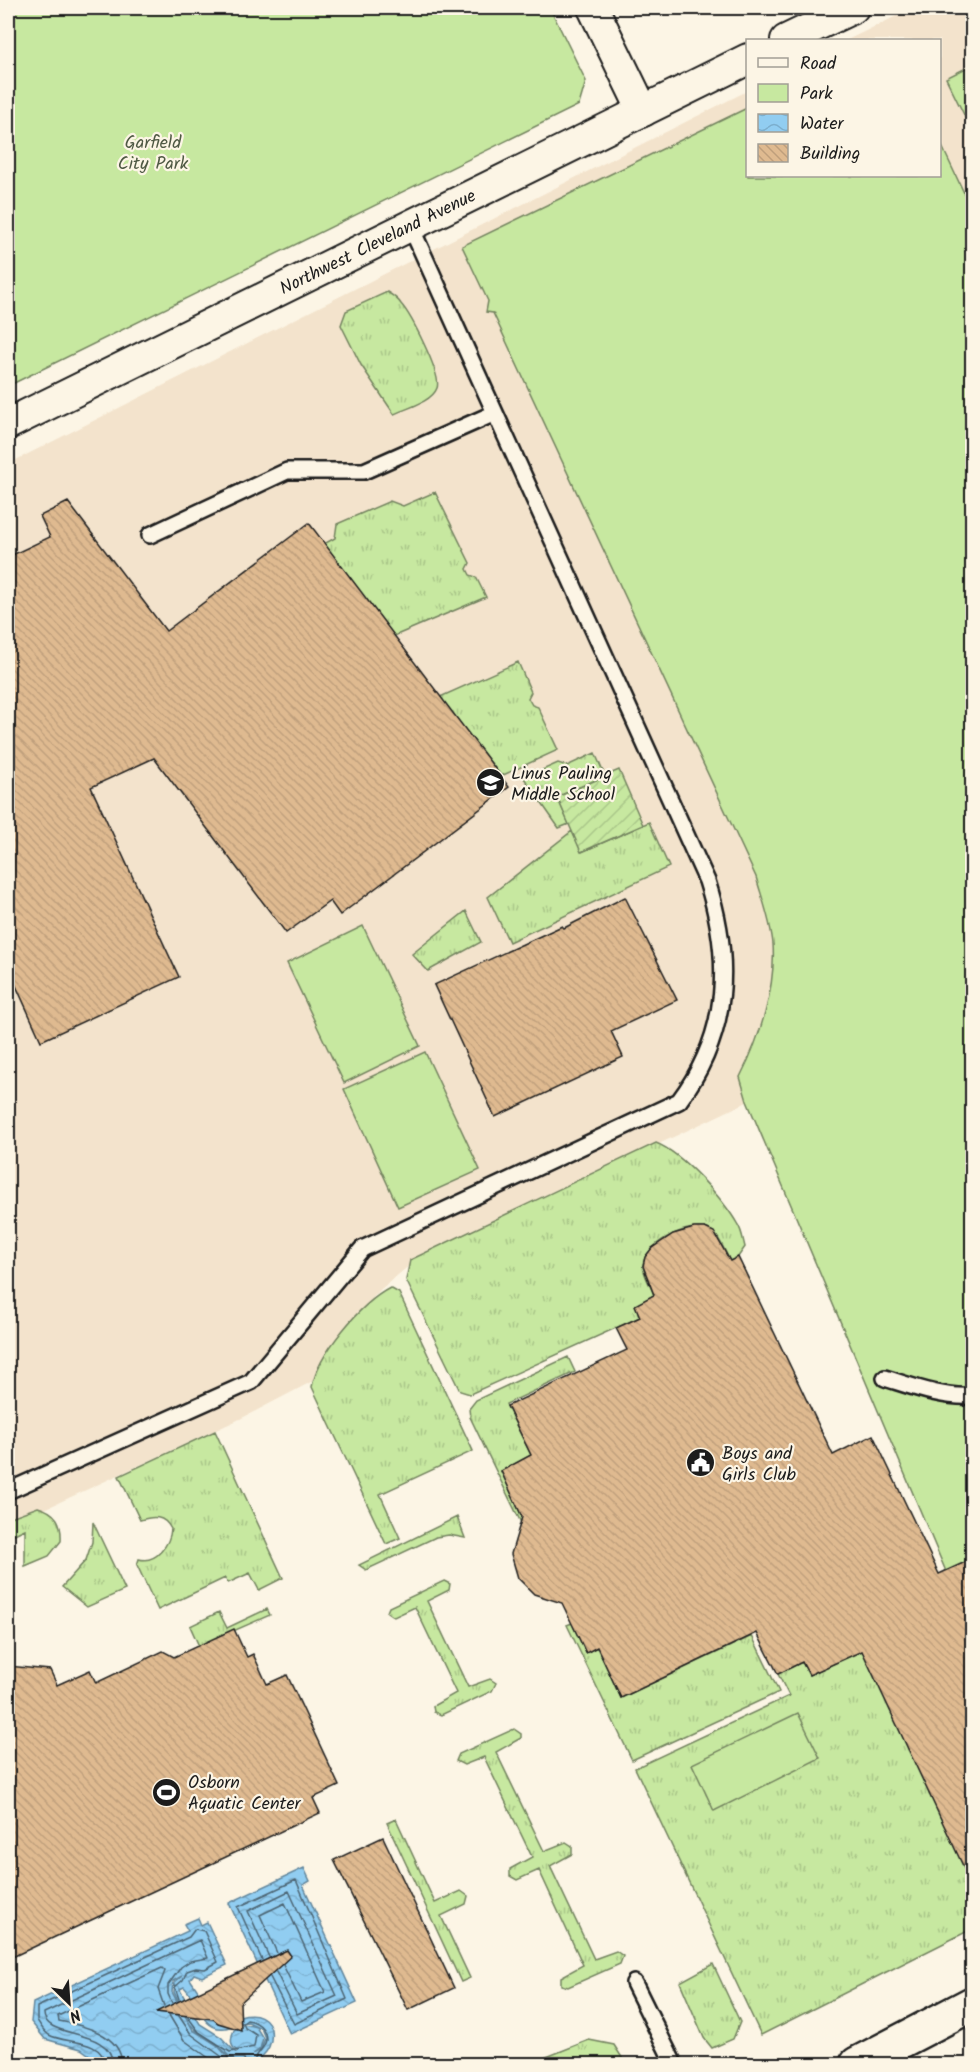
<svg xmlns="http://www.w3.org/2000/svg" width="980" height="2072" font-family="Kalam,sans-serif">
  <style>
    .built { fill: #f3e3cc }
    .grass { fill: url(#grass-tufts); stroke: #72825e; stroke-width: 1.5 }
    .park { fill: #c7e8a0; stroke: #72825e; stroke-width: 1.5 }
    .garden { fill: url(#garden-furrows); stroke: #72825e; stroke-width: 1.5 }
    .water { fill: url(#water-waves); stroke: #62869c; stroke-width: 1.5; fill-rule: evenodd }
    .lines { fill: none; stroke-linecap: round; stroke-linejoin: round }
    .shore { stroke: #4b6371; stroke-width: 1.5 }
    .building { fill: url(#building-back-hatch); stroke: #1c1c1c; stroke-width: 1.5 }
    .lane-casing { stroke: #1c1c1c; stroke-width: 20 }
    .street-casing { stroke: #1c1c1c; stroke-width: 34 }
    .secondary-casing { stroke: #1c1c1c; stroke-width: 38 }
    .lane { stroke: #fcf5e5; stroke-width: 15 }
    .street { stroke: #fcf5e5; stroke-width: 30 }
    .secondary { stroke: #fcf5e5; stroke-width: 33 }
    .labels { text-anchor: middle; stroke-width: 4.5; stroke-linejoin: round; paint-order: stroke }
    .park-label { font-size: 18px; fill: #4f5944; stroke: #fcf5e5 }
    .street-label { font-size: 18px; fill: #1c1c1c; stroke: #fcf5e5 }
    .poi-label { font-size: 18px; fill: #1c1c1c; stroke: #fcf5e5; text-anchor: start }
  </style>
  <defs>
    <pattern id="grass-tufts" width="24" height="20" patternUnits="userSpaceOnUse" patternTransform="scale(1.5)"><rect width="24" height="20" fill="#c7e8a0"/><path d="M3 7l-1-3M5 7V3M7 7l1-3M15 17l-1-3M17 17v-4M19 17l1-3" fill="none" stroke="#aac689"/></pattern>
    <pattern id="garden-furrows" width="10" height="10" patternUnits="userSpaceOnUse" patternTransform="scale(1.5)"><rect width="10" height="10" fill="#c7e8a0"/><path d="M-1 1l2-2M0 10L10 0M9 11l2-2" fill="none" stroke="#aac689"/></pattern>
    <pattern id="water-waves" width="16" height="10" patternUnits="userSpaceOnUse" patternTransform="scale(1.5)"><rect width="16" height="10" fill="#91cdf1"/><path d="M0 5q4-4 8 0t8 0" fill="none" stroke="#7cafce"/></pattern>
    <pattern id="building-back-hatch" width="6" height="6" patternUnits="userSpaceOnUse" patternTransform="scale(1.5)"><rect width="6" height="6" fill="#dfba90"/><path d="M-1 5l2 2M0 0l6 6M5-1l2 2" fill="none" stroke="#bf9f7c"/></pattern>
  </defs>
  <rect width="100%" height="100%" fill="#fcf5e5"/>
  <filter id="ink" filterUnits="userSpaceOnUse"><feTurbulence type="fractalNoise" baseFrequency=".0167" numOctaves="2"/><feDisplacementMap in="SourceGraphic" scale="12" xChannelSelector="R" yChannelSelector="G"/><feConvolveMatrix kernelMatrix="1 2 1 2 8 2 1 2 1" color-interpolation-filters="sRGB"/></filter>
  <g filter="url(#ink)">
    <!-- built -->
    <path class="built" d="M913,8h59v1625l-225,-531 -330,157 -36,30 -23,25 -45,67 -71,37 -234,108v-1062l739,-373 1,85h192v-136h-93z"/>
    <!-- grass -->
    <path class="grass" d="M387,292c5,3 11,7 14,12 10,11 41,71 36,84 -5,14 -30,20 -43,26l-33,-49 -20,-40 5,-14z
      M435,492l35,71 -3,6 3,6 6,2 10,20 -92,39 -70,-92 11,-6 2,-14 53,-23 13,5z
      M518,662l13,30 -3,6 4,7 6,2 20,43 -57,26 -61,-79z
      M595,753l10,23 -48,21 12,27 -10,4 -35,-50 34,-15 9,3z
      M649,822l20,45 -160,75 -21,-45 84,-66 10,21z
      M466,911l15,31 -53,29 -16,-17z
      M656,1143c26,10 68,57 82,82 4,6 5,15 7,22l-7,10 -8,4c-5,-9 -10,-24 -17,-29 -18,-14 -67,10 -70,32 -1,9 8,22 11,31l-18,10 4,12 -170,77 -10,-3 -54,-111 4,-20z
      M390,1288l9,5 74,158 -93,43 20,44 -14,6 -74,-157c6,-33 49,-84 78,-99z
      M568,1357l7,15 -69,32 25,51 -30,16 26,56 -3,2 -54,-112 -1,-8 7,-9z
      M215,1431l68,147 -24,12 -9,-17 -22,10 -3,-5 -67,32 -21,-45 2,-6c17,5 31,-15 32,-30 -7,-14 -18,-13 -31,-9l-21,-44z
      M38,1507c18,5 24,15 23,34l-12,15 -24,10v-37l-17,8v-19z
      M457,1517l8,21 -16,-3 -13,2 -70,33 -7,-5z
      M93,1522l32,68 -38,17 -25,-20 24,-27 6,-18z
      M444,1581l6,3 -1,6 -22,11 41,86 22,-8 6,4 -4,8 -51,24 -7,-3 -1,-6 23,-13 -41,-86 -21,10 -7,-5 2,-5z
      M955,1607l17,38v284l-211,106 -126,-267 154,-72 -11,-22 24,-12 7,13z
      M267,1609l3,6 -71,31 -9,-20 29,-14 8,16z
      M572,1623l14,30 11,-6 24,51 131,-62 27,56 -147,68 -65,-135z
      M514,1729l7,5v4l-25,14 48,99 22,-9 6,4v8l-22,12 44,93 22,-8 7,5 -3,8 -52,23 -7,-2v-8l22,-12 -44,-95 -22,10 -7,-4v-7l22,-12 -48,-100 -20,8 -8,-4 3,-7z
      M396,1819l39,84 26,-12 7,5 -2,8 -25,12 29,62 -9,4 -74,-159z
      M713,1964l27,58 -7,17 -21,9 -8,-10 -24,-56z
      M589,2040l25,5 12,19h-97z"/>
    <!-- park -->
    <path class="park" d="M8,8h542l36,73 -7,24 -571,281z
      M972,65v66l-26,-53z
      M747,108l1,68h192v-34l32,68v1423l-225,-532 -7,-24c20,-39 36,-89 33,-133 -2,-22 -11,-46 -17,-67l-263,-564 -7,-1 2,-11 -26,-55z
      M363,926l57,120 -76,37 -57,-120z
      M425,1052l55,118 -82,37 -54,-118z
      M798,1713l22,45 -106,53 -22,-47z"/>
    <!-- garden -->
    <path class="garden" d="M619,770l24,55 -62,27 -24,-55z"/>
    <!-- water -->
    <path class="water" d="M304,1868l6,13 -7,4 54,118 -67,31 -61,-131z
      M198,1918l3,7 6,-3 20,43 -25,12 -8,-3 -4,5 10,15 29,26c59,-27 52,52 7,43l-20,-20 -16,-9 -10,-10 -16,-32 1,-10 7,-6 -9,5 -1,11 21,38 24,15 17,19h-132l-21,-15 -36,-10 -14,-17 2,-19 155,-72 -4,-7zM184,1987c13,12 18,45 41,41 8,-1 15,-6 23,-6l13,6 4,10 -4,12 -8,4 7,-5 3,-11 -7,-11 -12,-3 -10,6c-4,8 -4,18 4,21l-2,2 -15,-16 -21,-13 -19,-32 -1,-3z"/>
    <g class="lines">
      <!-- shore -->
      <path class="shore" d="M277,1953l-17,-38 25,-12 40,89 -24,10 -18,-37
        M269,1957l-21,-46 41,-20 48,105 -40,18 -21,-42
        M262,1960l-24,-53 58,-27 51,119 -53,25 -24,-47
        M169,2015l15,25 33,24
        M179,2016l12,18 34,25 19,-1 1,6
        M188,2017l11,15 31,20 24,-5 2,-12 -11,-7 -2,-5 4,-3c7,1 12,3 16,9 10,17 -8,22 -10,35
        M105,2064c-3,-26 -40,-20 -56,-29 -6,-4 -9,-10 -12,-15v-13l152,-70 6,-8 9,2 14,31 -13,7 -9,-1 -9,3 -4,9 -8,7 4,12
        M113,2064c-2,-38 -70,-24 -69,-51l156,-73 8,18 -18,3 -9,6 -13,18v9l4,9
        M122,2064c-1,-30 -39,-39 -63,-43l-1,-5 104,-48 3,3 -7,18 6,17"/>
    </g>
    <!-- building -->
    <path class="building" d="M68,502l98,129 143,-108 200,264 -169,128 -10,-14 -44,32 -132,-175 -63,29 88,190 -138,64 -33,-73v-411l42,-20 -10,-21z
      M625,897l52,103 -66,31 12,26 -128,60 -61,-132 128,-59 2,2z
      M694,1228h11l9,4 16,29 8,-4 95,198 40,-20 66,139 33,-15v326l-110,-234 -53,24 -7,-13 -24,12 -21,-41 -136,65 -24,-51 -11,6 -24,-50 -28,-9 -16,-16 -7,-24 11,-37 -21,-46 30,-16 -24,-49 120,-56 -11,-22 24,-11 -5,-12 19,-10 -11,-29 2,-9 7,-9 21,-14z
      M234,1629l13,28 6,-3 14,30 20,-9 52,111 -26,12 7,15 -312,146v-293l42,4 7,15 33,-15 6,13 67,-32 11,6z
      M383,1837l71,151 -46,22 -74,-150z
      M287,1950l4,6 -51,47 1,27 -23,-7 -5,-4 -57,-7z"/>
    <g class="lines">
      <defs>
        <path id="lane" d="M150,535l137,-64h77l131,-58
          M885,1378c29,9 58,20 87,18
          M8,1491l243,-109 111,-133 317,-148c51,-68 53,-142 28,-220l-297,-656
          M634,1983l40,81"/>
        <g id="street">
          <path d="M593,8l50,103"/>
          <path d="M786,40l67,-32"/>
          <path id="s1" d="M8,424l740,-365"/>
        </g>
        <path id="secondary" d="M857,2064l115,-60"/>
      </defs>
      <!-- lane casing -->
      <use href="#lane" class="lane-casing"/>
      <!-- street casing -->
      <use href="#street" class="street-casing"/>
      <!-- secondary casing -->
      <use href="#secondary" class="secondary-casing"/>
      <!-- lane -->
      <use href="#lane" class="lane"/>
      <!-- street -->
      <use href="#street" class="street"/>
      <!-- secondary -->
      <use href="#secondary" class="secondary"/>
    </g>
  </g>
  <!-- icons -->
  <defs>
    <symbol id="school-disc" viewBox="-11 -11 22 22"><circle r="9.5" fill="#1c1c1c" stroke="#fcf5e5"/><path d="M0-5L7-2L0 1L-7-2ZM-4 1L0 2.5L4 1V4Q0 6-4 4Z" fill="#fff"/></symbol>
    <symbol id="civic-disc" viewBox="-11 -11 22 22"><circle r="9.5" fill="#1c1c1c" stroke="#fcf5e5"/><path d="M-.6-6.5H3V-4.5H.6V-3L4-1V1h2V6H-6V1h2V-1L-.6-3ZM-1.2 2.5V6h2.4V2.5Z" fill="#fff"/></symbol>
    <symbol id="stadium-disc" viewBox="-11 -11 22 22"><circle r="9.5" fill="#1c1c1c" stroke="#fcf5e5"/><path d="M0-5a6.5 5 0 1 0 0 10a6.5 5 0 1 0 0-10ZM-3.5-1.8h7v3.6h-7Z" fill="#fff"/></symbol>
  </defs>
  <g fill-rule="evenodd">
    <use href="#school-disc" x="474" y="766" width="33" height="33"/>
    <use href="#civic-disc" x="684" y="1446" width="33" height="33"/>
    <use href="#stadium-disc" x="150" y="1776" width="33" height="33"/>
  </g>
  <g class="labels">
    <!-- park labels -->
    <g class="park-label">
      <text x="153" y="148">Garfield<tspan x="153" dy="21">City Park</tspan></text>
    </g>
    <!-- street labels -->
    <g class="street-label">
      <text dy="6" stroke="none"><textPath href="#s1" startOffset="412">Northwest Cleveland Avenue</textPath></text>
    </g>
    <!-- poi labels -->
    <g class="poi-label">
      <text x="511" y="779">Linus Pauling<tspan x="511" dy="21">Middle School</tspan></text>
      <text x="722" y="1459">Boys and<tspan x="722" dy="21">Girls Club</tspan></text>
      <text x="188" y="1788">Osborn<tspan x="188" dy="21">Aquatic Center</tspan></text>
    </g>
  </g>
  <!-- margin -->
  <rect width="980" height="2072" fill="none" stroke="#fcf5e5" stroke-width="30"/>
  <rect x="15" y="15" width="950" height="2042" fill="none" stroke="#1c1c1c" stroke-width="2" filter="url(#ink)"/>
  <!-- legend -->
  <rect x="746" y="39" width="195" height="138" fill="#fcf5e5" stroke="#a29e95" stroke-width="1.5"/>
  <rect x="758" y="58" width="30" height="9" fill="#fcf5e5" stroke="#a29e95" stroke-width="1.5"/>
  <text x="800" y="69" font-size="18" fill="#1c1c1c">Road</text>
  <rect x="758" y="84" width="30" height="18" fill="#c7e8a0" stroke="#a29e95" stroke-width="1.5"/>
  <text x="800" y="99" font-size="18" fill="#1c1c1c">Park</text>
  <rect x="758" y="114" width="30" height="18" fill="url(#water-waves)" stroke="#a29e95" stroke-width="1.5"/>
  <text x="800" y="129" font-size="18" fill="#1c1c1c">Water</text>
  <rect x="758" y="144" width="30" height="18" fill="url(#building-back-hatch)" stroke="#a29e95" stroke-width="1.5"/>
  <text x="800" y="159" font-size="18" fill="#1c1c1c">Building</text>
  <!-- north arrow -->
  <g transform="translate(69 2003) rotate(155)" stroke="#fcf5e5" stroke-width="4.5" paint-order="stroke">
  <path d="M0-4.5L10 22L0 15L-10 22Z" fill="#1c1c1c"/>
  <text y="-9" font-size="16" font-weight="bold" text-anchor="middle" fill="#1c1c1c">N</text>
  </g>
</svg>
